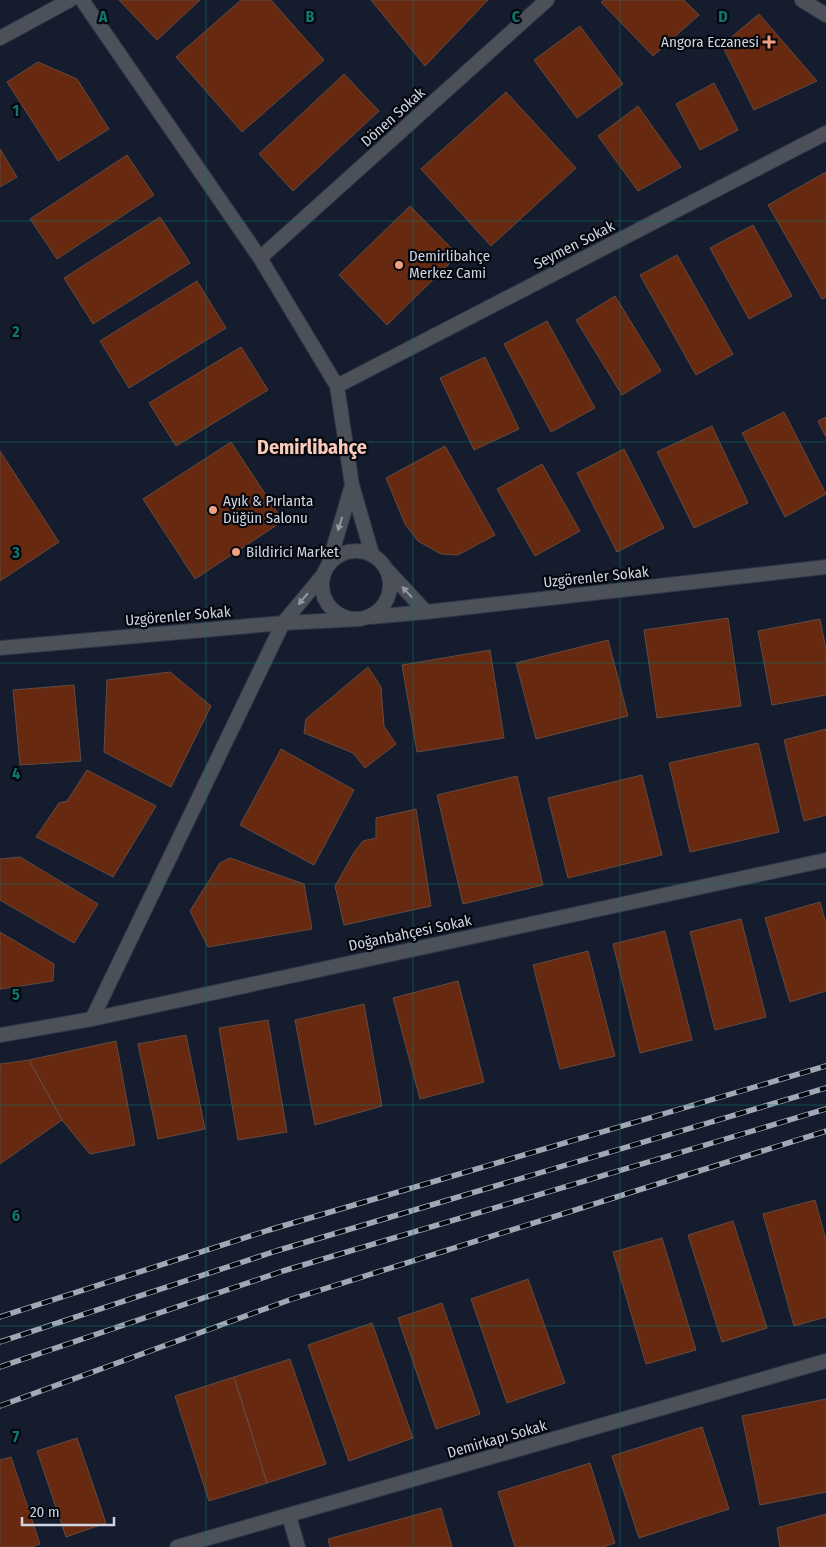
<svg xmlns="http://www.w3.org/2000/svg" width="826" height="1547" font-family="'Fira Sans Condensed',sans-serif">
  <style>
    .building { fill: #67290f; stroke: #644b42 }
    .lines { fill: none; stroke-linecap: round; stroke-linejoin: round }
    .minor-casing { stroke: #2e3647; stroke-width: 16 }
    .minor { stroke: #4b5059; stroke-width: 14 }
    .rail-casing { stroke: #a0a7b5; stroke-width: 5.5 }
    .rail { stroke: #04070e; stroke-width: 4; stroke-dasharray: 11; stroke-linecap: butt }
    .oneway { fill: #9399a4 }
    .grid { fill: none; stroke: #0f766e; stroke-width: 1; stroke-opacity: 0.55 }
    .poi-dot { fill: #f2a081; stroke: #04070e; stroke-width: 2 }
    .labels { text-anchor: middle; stroke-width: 4.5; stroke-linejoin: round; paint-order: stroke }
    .poi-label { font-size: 15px; fill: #ced4e1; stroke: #04070e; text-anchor: start }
    .street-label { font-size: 15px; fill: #ced4e1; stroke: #04070e }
    .district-label { font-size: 20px; font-weight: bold; fill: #fbcbb9; stroke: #04070e }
    .grid-label { font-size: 16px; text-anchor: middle; font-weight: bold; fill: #0f766e; stroke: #04070e; stroke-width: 4.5; stroke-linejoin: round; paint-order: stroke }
  </style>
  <rect width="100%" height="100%" fill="#141c2e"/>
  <!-- building -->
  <path class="building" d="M119,0h81l-43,40z
    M241,0h30l53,60 -82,72 -66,-75z
    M371,0h117l-63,66z
    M604,0h80l15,15 -46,41 -52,-54z
    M759,14l58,67 -63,29 -32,-65z
    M580,26l43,58 -46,34 -43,-58z
    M38,62l39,17 32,50 -51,32 -51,-79z
    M344,74l35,37 -86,80 -34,-37z
    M714,83l24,47 -38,20 -24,-46z
    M506,92l70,76 -85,78 -70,-77z
    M638,106l43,61 -43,24 -40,-55z
    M0,149l17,28 -17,10z
    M127,155l27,40 -97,64 -27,-40z
    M826,172v125l-4,2 -54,-94z
    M410,206l48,49 -71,70 -48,-50z
    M160,217l30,46 -97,61 -29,-46z
    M753,225l39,71 -43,23 -39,-71z
    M677,255l56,99 -37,21 -56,-100z
    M197,281l29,47 -97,60 -29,-47z
    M615,296l46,75 -39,24 -46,-75z
    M547,321l48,87 -44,24 -47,-88z
    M241,347l27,43 -92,56 -27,-43z
    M485,357l34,72 -45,21 -34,-72z
    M784,412l42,82 -41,23 -43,-84z
    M826,417v20l-8,-16z
    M712,426l36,77 -54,25 -37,-76z
    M231,442l52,79 -88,58 -52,-80z
    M445,446l50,89 -37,20 -17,-1 -23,-13 -13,-17 -19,-46z
    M624,449l40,79 -47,24 -40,-79z
    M0,451l59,91 -59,39z
    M542,464l38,67 -45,25 -38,-67z
    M728,618l13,88 -84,12 -13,-88z
    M820,619l6,31v45l-54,10 -14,-74z
    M608,640l20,76 -92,23 -20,-76z
    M490,650l14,88 -87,14 -15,-87z
    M368,667l13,20 3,39 12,18 -31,24 -12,-15 -49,-20 2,-14z
    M170,672l41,34 -40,81 -67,-35 3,-72z
    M74,685l7,76 -61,4 -7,-75z
    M826,729v86l-22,6 -20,-81z
    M758,743l21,89 -89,20 -21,-89z
    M281,749l73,41 -40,75 -74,-40z
    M87,770l69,36 -43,71 -77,-40 23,-34 8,-2z
    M642,775l20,80 -94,23 -20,-80z
    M517,776l26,109 -80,19 -26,-109z
    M416,809l15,97 -87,19 -9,-39 20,-35 8,-10 13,-3v-20z
    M20,857l78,47 -24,39 -74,-43v-41z
    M230,858l74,26 8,45 -104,18 -18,-36 30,-48z
    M820,902l6,22v67l-36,11 -25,-84z
    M741,919l25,98 -51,13 -25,-98z
    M665,931l27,109 -52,13 -27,-109z
    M0,932l54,32 -1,17 -53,8z
    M588,951l27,105 -55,13 -27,-104z
    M458,981l26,101 -64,17 -27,-101z
    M364,1004l18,102 -67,19 -20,-105z
    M268,1020l19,112 -49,8 -19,-112z
    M186,1035l19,94 -47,10 -20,-95z
    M116,1041l19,104 -45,9 -28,-34 -33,-60z
    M29,1060l33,60 -62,44v-100z
    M815,1200l11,40v77l-32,9 -31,-112z
    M733,1221l34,107 -45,14 -34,-107z
    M662,1238l34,112 -50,14 -33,-112z
    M528,1279l37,104 -58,20 -36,-104z
    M442,1303l38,111 -44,15 -38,-111z
    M372,1323l41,115 -64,23 -41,-116z
    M290,1359l36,105 -59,19 -33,-106z
    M234,1377l33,106 -58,18 -34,-105z
    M826,1399v93l-66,13 -18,-89z
    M702,1427l27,82 -90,29 -27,-82z
    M77,1438l29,85 -40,14 -29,-86z
    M11,1457l29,87 -8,3h-32v-87z
    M590,1463l25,80 -12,4h-88l-17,-55z
    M441,1508l11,39h-122l-2,-8z
    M826,1514v33h-46l-3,-19z"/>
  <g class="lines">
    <defs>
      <path id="minor" d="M82,0l178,258 77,128 15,99 20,69
        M802,0l24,15
        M0,38l70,-38
        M260,258l287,-258
        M337,386l489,-253
        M322 585a34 34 0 1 1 68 0a34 34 0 1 1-68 0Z
        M329,563l23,-78
        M388,571l38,41
        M370,617l56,-5 400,-45
        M0,648l283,-25 77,-4
        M92,1019l191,-396 40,-48
        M0,1035l92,-16 734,-159
        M289,1516l9,31
        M177,1547l649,-186"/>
    </defs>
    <!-- minor casing -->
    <use href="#minor" class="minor-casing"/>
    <!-- minor -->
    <use href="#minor" class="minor"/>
    <defs>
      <path id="rail" d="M0,1317l269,-87 557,-164
        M0,1342l276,-91 550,-163
        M0,1367l283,-96 543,-162
        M0,1406l292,-107 534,-168"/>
    </defs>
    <!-- rail casing -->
    <use href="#rail" class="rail-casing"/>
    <!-- rail -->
    <use href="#rail" class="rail"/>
  </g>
  <!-- one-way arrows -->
  <defs><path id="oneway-solid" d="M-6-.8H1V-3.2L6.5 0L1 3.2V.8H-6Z" transform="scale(1.25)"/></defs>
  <g class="oneway">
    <use href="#oneway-solid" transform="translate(340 524) rotate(107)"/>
    <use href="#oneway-solid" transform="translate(407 592) rotate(-133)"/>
    <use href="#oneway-solid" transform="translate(303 599) rotate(130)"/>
  </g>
  <!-- grid -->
  <path class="grid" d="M206,0v1547M413,0v1547M620,0v1547M0,221h826M0,442h826M0,663h826M0,884h826M0,1105h826M0,1326h826"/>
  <!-- markers -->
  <g class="poi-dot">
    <path d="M766.5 34.5h5v5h5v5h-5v5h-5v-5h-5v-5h5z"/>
    <circle cx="399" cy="265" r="5"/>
    <circle cx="213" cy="510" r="5"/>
    <circle cx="236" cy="552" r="5"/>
  </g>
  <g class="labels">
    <!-- poi labels -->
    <g class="poi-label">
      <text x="759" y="47" text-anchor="end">Angora Eczanesi</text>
      <text x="409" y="261">Demirlibahçe<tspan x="409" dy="17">Merkez Cami</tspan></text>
      <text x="223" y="506">Ayık &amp; Pırlanta<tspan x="223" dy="17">Düğün Salonu</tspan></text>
      <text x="246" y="557">Bildirici Market</text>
    </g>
    <!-- street labels -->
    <g class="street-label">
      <text transform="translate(393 117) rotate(-42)" y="5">Dönen Sokak</text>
      <text transform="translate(574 245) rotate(-27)" y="5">Seymen Sokak</text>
      <text transform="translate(596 577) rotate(-6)" y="5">Uzgörenler Sokak</text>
      <text transform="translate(178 616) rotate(-5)" y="5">Uzgörenler Sokak</text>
      <text transform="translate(410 933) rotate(-12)" y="5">Doğanbahçesi Sokak</text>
      <text transform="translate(497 1439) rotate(-16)" y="5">Demirkapı Sokak</text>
    </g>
    <!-- district labels -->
    <g class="district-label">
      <text x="312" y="454">Demirlibahçe</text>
    </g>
  </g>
  <g class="grid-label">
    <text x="103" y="22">A</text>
    <text x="310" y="22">B</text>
    <text x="516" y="22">C</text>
    <text x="723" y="22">D</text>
    <text x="16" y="116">1</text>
    <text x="16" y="337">2</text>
    <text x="16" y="558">3</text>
    <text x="16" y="779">4</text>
    <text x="16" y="1000">5</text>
    <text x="16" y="1221">6</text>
    <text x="16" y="1442">7</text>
  </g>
  <!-- scale -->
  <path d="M22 1517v8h92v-8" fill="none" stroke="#ced4e1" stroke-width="2.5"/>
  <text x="30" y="1517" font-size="15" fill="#ced4e1" stroke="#04070e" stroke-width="4" paint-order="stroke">20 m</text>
</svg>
